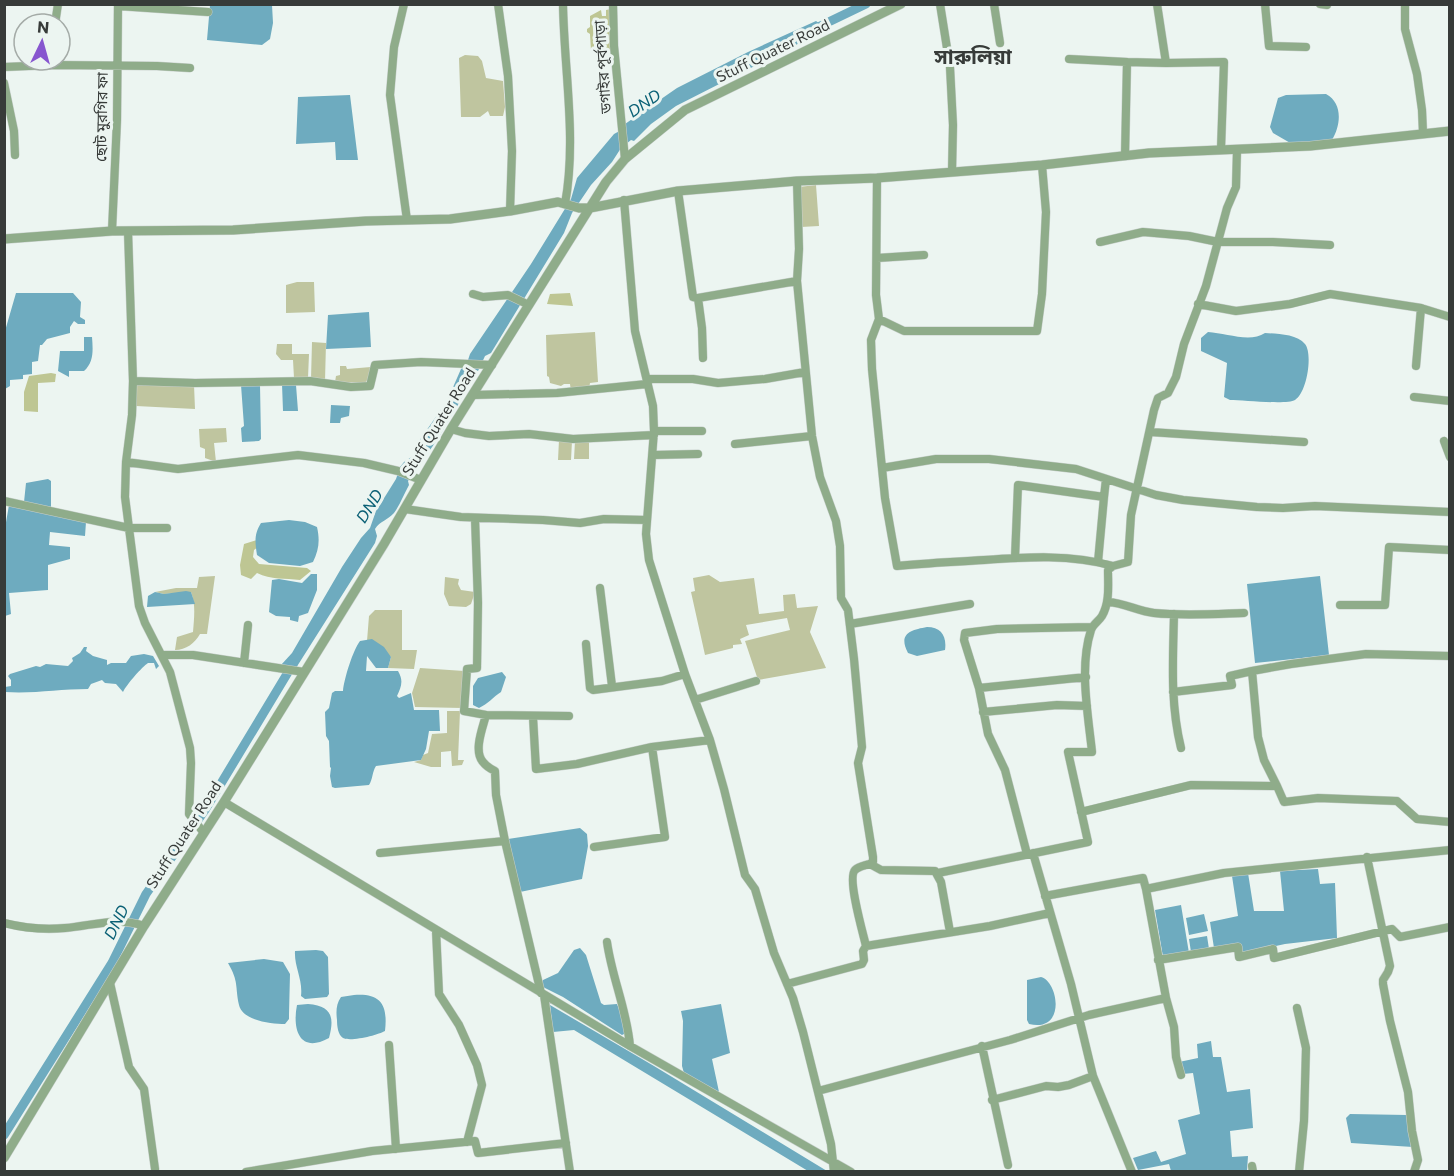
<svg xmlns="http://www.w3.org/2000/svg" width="1454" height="1176" font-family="Commissioner,'Noto Sans Bengali',sans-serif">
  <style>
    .green { fill: #bfc59f }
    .forest { fill: #bec693 }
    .water { fill: #6eabbf }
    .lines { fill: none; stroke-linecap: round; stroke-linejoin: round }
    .canal { stroke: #6eabbf; stroke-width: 9 }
    .minor-casing { stroke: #c8d0cc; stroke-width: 9 }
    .tertiary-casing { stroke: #c8d0cc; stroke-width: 10 }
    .minor { stroke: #8fac8a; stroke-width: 8 }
    .tertiary { stroke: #8fac8a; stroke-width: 9 }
    .labels { text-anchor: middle; stroke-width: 6; stroke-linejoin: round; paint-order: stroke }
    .street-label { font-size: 15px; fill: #373b39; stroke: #ecf5f1 }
    .water-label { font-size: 16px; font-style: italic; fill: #0a6075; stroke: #ecf5f1 }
    .district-label { font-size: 21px; font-weight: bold; fill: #373b39; stroke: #ecf5f1 }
  </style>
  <rect width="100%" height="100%" fill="#ecf5f1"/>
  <!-- green -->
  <path class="green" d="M465,55l13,1 4,5 4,17 17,3 2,26 -2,9h-13l-2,-5 -8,6h-19l-2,-59z
    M816,185l3,41 -18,1 -2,-40z
    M297,282h17l1,30 -29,1v-28z
    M595,332l3,50 -8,1 -1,5 -18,3 -1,-7h-6l-3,2 -11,-3 -1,-6 -2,-1 -1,-41z
    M312,342l14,1 -1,38 -14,-2z
    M277,344h15v10h17l-1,24h-14l-1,-18h-12l-5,-6z
    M340,366h6l1,3 24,-2 -2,11 -4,5 -30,-1 1,-6 4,-1z
    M137,384l57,1 1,24 -59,-3z
    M226,428l1,14 -13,1 2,19 -11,-4v-9l-5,-2 -1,-18z
    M559,440l13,1 -1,19h-13z
    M575,441l14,1v17h-15z
    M709,575l11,7 34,-4 5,36 25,-3 -1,-16 12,-1 2,14 21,-2 -8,26 16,36 -68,12 -13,-39 45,-11 -3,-12 -41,7 3,10 -9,4 2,5 -9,1v3l-28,7 -14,-63 4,-1 -2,-13z
    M215,576l-8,58h-7c-5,9 -14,16 -25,16l2,-13 16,-5c1,-14 3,-27 -2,-40l-27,2 -9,-2 21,-4h21l2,-11z
    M445,577l14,2 -1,5 3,6 14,2 -4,12 -5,3 -17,-1 -5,-12z
    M375,610h27v40h15l-3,19 -26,-1 3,-11 -24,-16 2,-25z
    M420,668l44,3 -2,37 -47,-1 -3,-14z
    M447,711h13l-2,49h6l-2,5 -10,1 -1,-15 -10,1v15h-10l-17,-5 7,-2 2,-5 5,-2 4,-19 15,-1z"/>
  <!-- forest -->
  <path class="forest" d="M611,9l1,39 -2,4 -19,-1 -1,-17 -3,-2v-3l3,-2v-11l11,-6 1,6h4v-6z
    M570,293l3,13 -26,-2 3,-10z
    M51,373l5,1 -1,8 -17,1v29l-14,-1v-19l5,-16z
    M257,540l1,7 -4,3 -1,7 6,7 48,4 4,3 -11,9c-15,-2 -29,0 -43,-7l-6,6 -10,-4 -1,-10 4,-21z"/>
  <!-- water -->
  <path class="water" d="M210,5h62l1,18 -3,16 -8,6 -55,-5z
    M816,21l11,8 -151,77 -25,18 -17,17 -3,-1 -10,8 -9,14 -21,23 -19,28 -8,20 -73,120 -6,3 -7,15 -41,69 -29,41 1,4c-5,9 -9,20 -15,28 -6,7 -14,8 -19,16l2,7 -2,7 -79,125 -15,-3 11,-12 50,-86 19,-29 9,-10 6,-17 20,-32 4,-12 4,-5 9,-6 6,-15 28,-40 14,-32 5,-3 4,-12 61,-90 40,-65 6,-21 37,-44 11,-6v-4l52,-36 71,-36z
    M1326,94c17,9 15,31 6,46l-40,4 -19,-11 -3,-6 8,-29 8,-3z
    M350,95l8,65h-22l-1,-18 -39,2 2,-47z
    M16,293h57l8,9 -1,15 5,3v4h-7l-4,-3 -4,6v6l-23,6 -5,6h-2l-2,16 -6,1v12l-9,1v4l-13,1v6l-5,3v-58z
    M369,312l2,35 -45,2 2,-34z
    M1208,332c18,1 42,11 57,1 12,1 32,1 40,11 8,10 2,49 -10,56 -8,5 -52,0 -65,0l-6,-3 3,-34 -26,-12v-13z
    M84,337h8c1,13 2,25 -8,34h-15v6l-11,-6 2,-20h24z
    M282,384l14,1 2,26h-15z
    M241,385h19l1,54 -2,2 -17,1 -1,-14 3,-2z
    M331,405l19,1 -1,10 -8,2 -1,5h-10z
    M48,479l3,2v27l-27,-6 2,-19z
    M9,505l77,17 -1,14 -35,-4 -1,13 21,2v12l-22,6v25l-39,3 2,21 -6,2v-88z
    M289,520l16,2 12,5c3,13 2,23 -4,35l-13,4 -31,-3 -12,-8c-2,-13 -3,-21 4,-32z
    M311,574h6v16l-9,23 -9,3 -1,6 -8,-2v-3l-14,-1 -7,-4 3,-32 7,-1 23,4z
    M1320,576l9,79 -74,8 -8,-79z
    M186,591l5,1 4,12 -48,3 1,-11 7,-4 9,2z
    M927,627c14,0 20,9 18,23l-28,6 -9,-3c-10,-19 2,-23 19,-26z
    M372,639l12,8 7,10 -3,11h-12l-9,-12 -1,15h32c6,10 3,16 -1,25l2,2 12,-5 3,17h25l1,21h-11l-3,18 -5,11 -45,6c-4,6 -3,13 -7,19l-34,3 -3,-1 -2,-11 1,-8 -1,-1 -1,-26 -3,-5 -1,-24 4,-4 3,-15 3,-2h8c1,-12 10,-41 17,-50z
    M84,647h3l-1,4 7,5 14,4v5l4,-2h15l5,-7 13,-2 9,2 6,10 -3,3 -2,-6h-6c-6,4 -21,21 -25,29l-7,-8 -11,-1 -3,-3 -11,4 -3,5c-29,0 -55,5 -83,3v-5l6,-1v-6l-3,-4 2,-2 26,-8 4,1 6,-3 22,2 5,-5 -1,-3 8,-5z
    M502,672l4,5 -5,15c-8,5 -13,12 -22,16l-6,-3v-19l5,-8z
    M580,828l7,6 1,12 -6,33 -62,13 -12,-53z
    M1318,869l2,15 15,-1 2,55 -52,6 -43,9 -2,-9 -26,4 -4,-26 28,-6 -6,-40 16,-3 6,38h30l-4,-40z
    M1181,905l8,48 -26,4 -8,-47z
    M1204,914l4,17 -19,4 -3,-17z
    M1207,936l2,13 -18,3 -2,-13z
    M580,948l6,7 15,48 3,2 13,-1 7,17v13l-2,1 -59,-38 -20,-10 -2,-4 2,-3 15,-7 16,-23z
    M316,950l7,1 5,6 1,37 -2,3 -22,2 -4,-3c2,-17 -7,-29 -6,-45z
    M264,959l19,3 7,12 -1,40v5l-4,5c-14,0 -42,-3 -46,-19 -4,-19 0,-23 -11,-42z
    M1041,977c18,5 25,56 -12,47l-2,-4v-40z
    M354,995c27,-2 34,10 31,36 -7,4 -34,11 -42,7 -5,-3 -6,-12 -6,-18 -1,-8 -1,-16 4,-23z
    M308,1004c23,2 27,12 21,34 -29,16 -37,-8 -32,-33z
    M721,1004l9,49 -18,6 7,33 -35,-19 -2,-7 1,-45 -2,-10z
    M550,1005l104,61 173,105h-19l-234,-141 -21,2z
    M1211,1041l2,16h8l6,35 23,-3 3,39 -23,3 2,26 16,-1 -1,15h-76l-2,-7 -31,6 -5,-12 23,-7 5,11 25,-8 -8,-34 22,-6 -7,-41 -10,1 -4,-12 19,-4 -1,-14z
    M1350,1114l57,1 6,32 -62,-4 -5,-25z"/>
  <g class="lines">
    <!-- canal -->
    <path class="canal" d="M812,30l54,-26
      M4,1135l108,-172 34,-69 59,-84 88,-146"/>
    <defs>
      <path id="minor" d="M404,4l-10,43 -4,48 17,125
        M498,4l10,72 4,75 -2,60
        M563,4c1,66 14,135 2,200
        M613,4l1,42 11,113
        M940,4l10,63 3,58 -1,47
        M994,4l6,39
        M1265,4l4,42 37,1
        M1320,4l7,1
        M1405,4v25l12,45 5,36 1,23
        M118,6l90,6
        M55,24l3,-20
        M1069,59l58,3
        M1166,63l58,-1 -3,87
        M4,67l49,-2 104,1 33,2
        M4,83l10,48 1,24
        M1125,156l2,-94 39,1 -9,-59
        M877,178l-1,117 3,24 -8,21 1,29 13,129 12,68c29,-3 58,-4 87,-6 43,-3 87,-6 129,6
        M797,181l2,68 -2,32 15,155 8,41 16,44 4,25 1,52 7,12 6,49 8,88 -4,16 15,94v5c-6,4 -13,3 -18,8 -8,8 8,63 11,76l124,-20 60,-13
        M678,191l15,106 5,1 4,30 1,30
        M624,200l11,131 18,75 1,25 -8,103 3,26 36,114 25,66 14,49 21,86 10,14 19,64 19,45 10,34 28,112 3,28
        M112,231l5,-111 1,-116
        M128,231l5,150 -1,34 -6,47 -1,35 14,109 6,17 25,49 20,76 1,15 -2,51 15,19
        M1100,242l43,-10 46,4 29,6h55l57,3
        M877,258l47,-3
        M473,294l10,3 25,-2 21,10
        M698,298l99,-17
        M1198,304l38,7 54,-7 40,-10 91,14 29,9
        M879,319l25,12h133l5,-37 4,-82 -4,-47
        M1416,366l5,-58
        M133,381l62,2 115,-2 41,6 19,-1 5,-21 46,-3 71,3
        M473,395l84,-2 90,-9 3,-5h43l25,4 47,-4 40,-7
        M1414,397l36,4
        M451,429l14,4 24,3 40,-2 44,5 81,-4
        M654,431h48
        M1150,432l154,10
        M1444,441l6,16
        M735,444l77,-8
        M653,455l45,-1
        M126,462l52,7 120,-14 66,8 34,8 23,9
        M882,468l54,-9h53l87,10 80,26 27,5 74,7 26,1 32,-2 135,6
        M1104,497l2,-18
        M4,501l125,27h38
        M405,509l56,8 82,3 37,3 24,-4 43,1
        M475,518l3,85 -1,65 -10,1 -3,42 22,4 83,1
        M1015,558l3,-73 86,12 -6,65
        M600,588l12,98
        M1108,602c16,1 30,9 46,11 29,3 60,1 90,0
        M1340,605h45l4,-58 61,3
        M1174,614c-1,46 -4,89 7,134
        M850,624l120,-20
        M586,644l4,44 3,2 69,-9 23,-7
        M162,655h31l111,17
        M244,663l4,-38
        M979,688l-15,-48 1,-7 32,-4 94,-2
        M1173,692l59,-7 -2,-9 22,-5
        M695,700l61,-19
        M983,712l74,-7 30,1
        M486,715c-3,12 -13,36 -3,47 3,4 8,7 12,9l1,24 9,46 36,152
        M533,717l3,52 41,-5 75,-17
        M1277,786l-13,-26 -6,-23 -6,-66 39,-7 75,-10 84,2
        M224,802l406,244 221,126
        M1081,812l110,-27 86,1 7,16 34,-4 79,3 20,18 33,3
        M594,847l71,-10 -13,-90 58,-7
        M380,853l125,-12
        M1033,853l38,131 22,92 39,96
        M1027,854l-22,-84 -17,-36 -9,-46 107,-11
        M1367,857l23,109 -2,6 -5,8v4l7,37 18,71 4,39 6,29 -4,12
        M870,864l11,6 54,1 6,11 9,50
        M938,873l150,-31 -20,-90h24c-4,-38 -13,-85 -1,-122 2,-6 8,-9 11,-14 8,-14 6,-31 6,-46l5,-4 15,-4 3,-47 23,-105 4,-12 10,-5 8,-16 8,-33 22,-58 21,-78 9,-21 1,-37
        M1146,889l20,109
        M1045,896l98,-18 3,11 78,-16 226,-23
        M4,923c20,5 41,7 61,5 27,-2 52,-12 79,-2
        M436,930l3,64 20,31 18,40 5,20 -15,57
        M607,942c5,36 20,68 23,104
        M1158,960l80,-13 1,10 34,-8 1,9 118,-29 8,8 50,-10
        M110,983l19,84 15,22 11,80
        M787,984l75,-20 2,-4 -1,-9 3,-5
        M544,995l26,177
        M1297,1008l9,40 -2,73 -5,51
        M389,1045l7,104
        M982,1046l26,119
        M818,1091l192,-51 79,-25 77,-17 8,29 2,30 5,18
        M992,1100l54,-14 12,1 11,-2 24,-9
        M1252,1166l1,6
        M246,1172l126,-21 103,-10 3,12 88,-10"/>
      <path id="tertiary" d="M4,239l108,-8 121,-1 133,-9 84,-2 60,-8 48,-9 21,6h11l88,-17 119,-10 80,-3 165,-13 107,-12 161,-7 140,-15
        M4,1158l140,-232 80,-124 160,-258 67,-115 155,-247 19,-23 60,-49 216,-106"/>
    </defs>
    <!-- minor casing -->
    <use href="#minor" class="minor-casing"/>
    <!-- tertiary casing -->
    <use href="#tertiary" class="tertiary-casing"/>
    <!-- minor -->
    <use href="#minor" class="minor"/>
    <!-- tertiary -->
    <use href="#tertiary" class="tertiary"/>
  </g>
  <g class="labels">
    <!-- street labels -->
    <g class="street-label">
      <text transform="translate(773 51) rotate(-26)" y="5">Stuff Quater Road</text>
      <text transform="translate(603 67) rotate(-94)" y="5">ডগাইর পূর্বপাড়া</text>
      <text transform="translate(102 117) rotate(-89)" y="5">ছোট মুরগির ফা</text>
      <text transform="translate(439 422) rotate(-58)" y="5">Stuff Quater Road</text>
      <text transform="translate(184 835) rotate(-57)" y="5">Stuff Quater Road</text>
    </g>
    <!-- water labels -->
    <g class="water-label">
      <text transform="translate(644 103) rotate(-34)" y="6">DND</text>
      <text transform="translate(369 506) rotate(-58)" y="6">DND</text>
      <text transform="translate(116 922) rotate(-64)" y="6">DND</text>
    </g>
    <!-- district labels -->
    <g class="district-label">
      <text x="973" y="64">সারুলিয়া</text>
    </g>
  </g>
  <!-- border -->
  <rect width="1454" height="1176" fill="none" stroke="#373b39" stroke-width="12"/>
  <!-- north arrow -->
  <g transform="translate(42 42) rotate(5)"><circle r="28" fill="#ecf5f1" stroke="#a4aba7" stroke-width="1.5"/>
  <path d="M0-4.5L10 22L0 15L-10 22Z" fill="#8756cf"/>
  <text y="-9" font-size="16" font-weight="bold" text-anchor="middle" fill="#373b39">N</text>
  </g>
</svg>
